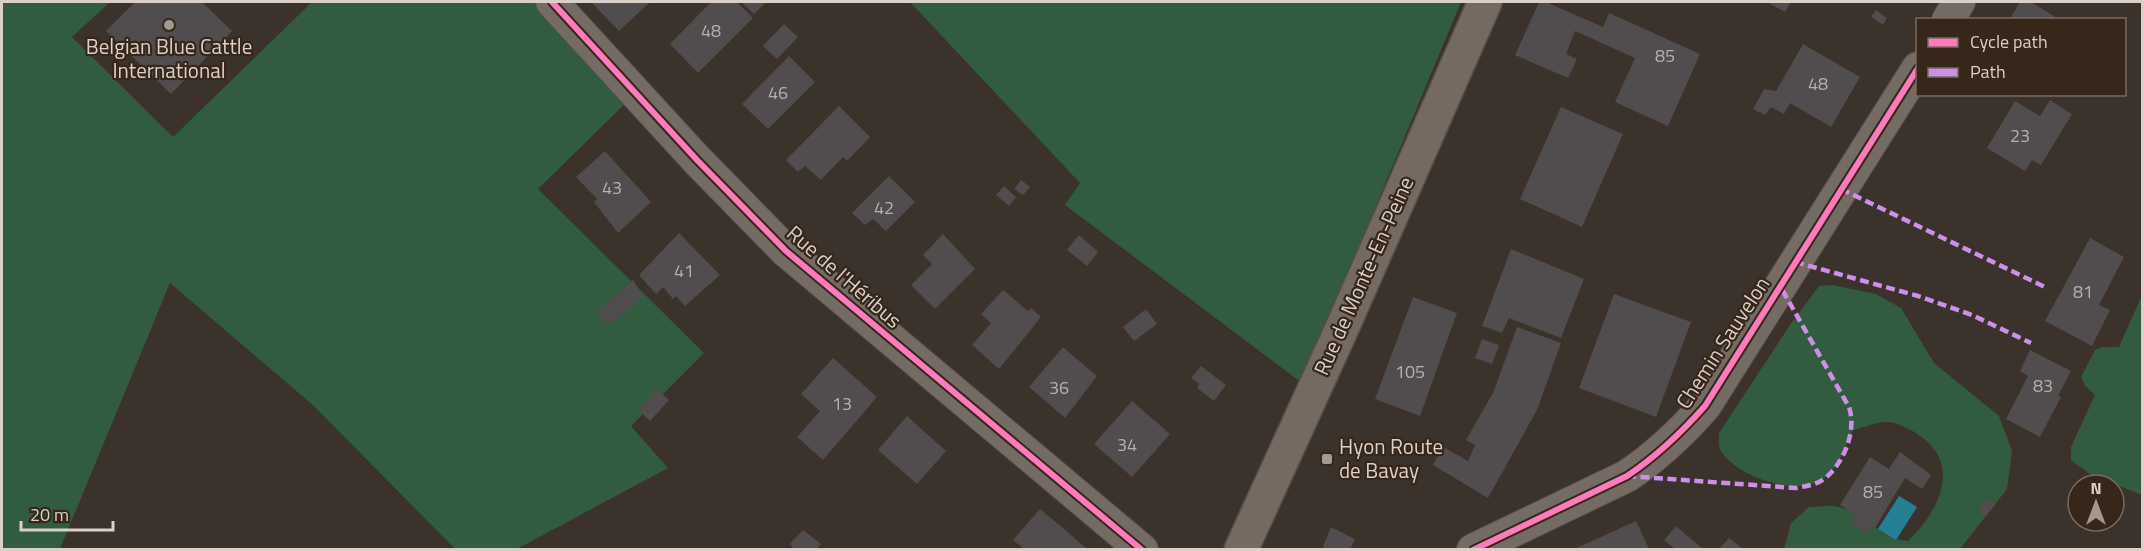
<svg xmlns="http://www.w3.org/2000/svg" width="2144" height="551" font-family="'Titillium Web',sans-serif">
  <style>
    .green { fill: #315c3f }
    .water { fill: #258094 }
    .building { fill: #514c4d }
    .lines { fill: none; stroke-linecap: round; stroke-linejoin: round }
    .minor-casing { stroke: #564e49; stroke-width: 34 }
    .major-casing { stroke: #564e49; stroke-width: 36 }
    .minor { stroke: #736b64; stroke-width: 32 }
    .major { stroke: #756a62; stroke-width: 33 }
    .quiet { stroke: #ce8fe9; stroke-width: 4.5; stroke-dasharray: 9 4.5; stroke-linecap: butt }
    .cycleway-casing { stroke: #37271b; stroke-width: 10 }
    .cycleway { stroke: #fd7abc; stroke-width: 6 }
    .poi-dot { fill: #a29991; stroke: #37271b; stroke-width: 2 }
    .labels { text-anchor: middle; stroke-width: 4.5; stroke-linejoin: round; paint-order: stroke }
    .number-label { font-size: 18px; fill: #b8afa9 }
    .poi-label { font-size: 21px; fill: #dad0c8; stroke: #37271b }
    .street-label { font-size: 21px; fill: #dad0c8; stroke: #37271b }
  </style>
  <rect width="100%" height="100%" fill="#3b322b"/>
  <!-- green -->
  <path class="green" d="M2,2h108l-38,35 101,100 139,-135h239l85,91 -98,96 166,164 -73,73 37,42 -151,81h-62l-141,-143 -144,-123 -110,266h-58z
    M910,2h551l-159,381 -237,-178 15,-22z
    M1833,285l43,9 25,14 33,55 65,53 13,35 -5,38 -47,60h-176l7,-26 18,-16c8,0 17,-2 25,-1 28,4 46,33 74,35 29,-28 54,-73 15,-103 -8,-6 -23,-15 -34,-16 -11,-1 -26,6 -36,8 -7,16 -16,41 -32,50 -26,16 -84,-3 -100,-29 -3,-4 -2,-13 -2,-18l71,-108 29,-39z
    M2142,295v200l-51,-20 -20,-15v-13l24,-52 -10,-9 -4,-9 14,-27 8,-3h16z"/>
  <!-- water -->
  <path class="water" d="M1899,496l18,11 -21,33 -18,-11z"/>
  <!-- building -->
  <path class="building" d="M135,2h67l30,29 -61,63 -65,-63z
    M591,2h59l-31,29z
    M711,2h26l16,16 -55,55 -28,-29z
    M741,2h25l-12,12z
    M1539,2h7l57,25 6,-14 91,41 -32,72 -53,-24 20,-44 -60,-27 -9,23 11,5 -9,19 -53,-23z
    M1767,2h24l-6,10z
    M2020,2h11l29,18h-51z
    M1876,10l11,8 -4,7 -12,-8z
    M784,24l14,13 -21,22 -14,-13z
    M1803,44l57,33 -29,50 -41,-24 -6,11 -13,-7 -6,8 -12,-6 11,-20 12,2z
    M789,56l26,26 -47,47 -26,-25z
    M2050,100l22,14 -31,51 -9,-5 -7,11 -38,-23 28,-47 25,15z
    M839,106l31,31 -23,24 -4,-4 -22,23 -16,-14 -7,6 -12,-12z
    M1561,107l62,27 -41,93 -62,-28z
    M605,151l46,51 -33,31 -24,-31 3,-3 -21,-22z
    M889,176l26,26 -29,29 -13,-12 -8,6 -13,-12z
    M1021,180l9,7 -7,8 -9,-6z
    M1004,186l12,11 -7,9 -13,-11z
    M679,233l41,42 -35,31 -9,-10 -3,3 -10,-12 -7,7 -17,-19z
    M943,234l32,35 -40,40 -24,-24 21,-21 -9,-9z
    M1079,235l19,17 -11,14 -20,-16z
    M2090,238l34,19 -25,48 11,5 -18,36 -47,-25z
    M1511,249l73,30 -23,59 -52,-20 -7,15 -20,-7z
    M633,280l10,16 -34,30 -12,-13z
    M1003,290l25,21 3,-3 10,9 -42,52 -27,-24 19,-22 -10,-9z
    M1614,294l77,28 -35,95 -77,-29z
    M1413,297l44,16 -37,103 -45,-17z
    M1146,309l11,15 -23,17 -11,-14z
    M1517,327l44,16 -24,67 -49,88 -55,-33 10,-18 25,14 7,-16 -9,-5 27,-47z
    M1482,339l17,6 -7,19 -17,-6z
    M1063,347l34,29 -32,42 -36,-31z
    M2030,350l41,21 -13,25 3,1 -21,40 -34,-18 22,-43 -8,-5z
    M833,358l44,39 -54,63 -26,-23 23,-26 -19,-17z
    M1201,366l25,19 -12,16 -17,-13 2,-4 -8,-6z
    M657,389l12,11 -19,21 -12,-11z
    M1132,401l38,33 -38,43 -38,-33z
    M907,416l39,35 -29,33 -39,-34z
    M1900,452l31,23 -9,14 -17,-11 -30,50 -3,-2 -5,8 -17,-11 5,-8 -15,-10 30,-48 19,12z
    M1988,498l7,7 -9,11 -8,-7z
    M1040,509l17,14 30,26h-63l-11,-9z
    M1636,521l13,28h-75l20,-9z
    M1676,526l27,23h-28l-11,-9z
    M1331,527l24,12 -5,10h-28z
    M803,530l18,14 -4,5h-26l2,-2 -3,-3z
    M1729,538l14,11h-24z"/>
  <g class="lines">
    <defs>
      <path id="minor" d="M552,2l145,158 89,91 356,299
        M1948,20l11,-18
        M1473,550l154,-74c30,-20 54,-43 78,-70l213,-338"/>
      <path id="major" d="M1241,550l102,-224 142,-324"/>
    </defs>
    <!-- minor casing -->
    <use href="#minor" class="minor-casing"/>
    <!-- major casing -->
    <use href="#major" class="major-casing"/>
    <!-- minor -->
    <use href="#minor" class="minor"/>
    <!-- major -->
    <use href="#major" class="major"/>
    <!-- quiet -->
    <path class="quiet" d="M1841,189l204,98
      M1795,262l123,34 54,19 59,28
      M1627,476l169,12c10,-2 20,-3 28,-9 20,-15 33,-49 25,-72l-69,-121"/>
    <defs>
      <path id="cycleway" d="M552,2l145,158 89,91 356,299
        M1473,550l154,-74c30,-20 54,-43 78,-70l213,-338"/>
    </defs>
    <!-- cycleway casing -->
    <use href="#cycleway" class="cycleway-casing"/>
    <!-- cycleway -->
    <use href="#cycleway" class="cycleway"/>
  </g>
  <!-- markers -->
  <g class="poi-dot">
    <circle cx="169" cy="25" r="6"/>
    <rect x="1321" y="453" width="12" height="12" rx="3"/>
  </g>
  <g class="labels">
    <!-- number labels -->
    <g class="number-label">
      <text x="711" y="37">48</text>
      <text x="1665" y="62">85</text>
      <text x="1818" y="90">48</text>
      <text x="778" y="99">46</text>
      <text x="2020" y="142">23</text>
      <text x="612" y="194">43</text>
      <text x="884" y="214">42</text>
      <text x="684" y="277">41</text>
      <text x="2083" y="298">81</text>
      <text x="1410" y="378">105</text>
      <text x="2043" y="392">83</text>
      <text x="1059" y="394">36</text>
      <text x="842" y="410">13</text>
      <text x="1127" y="451">34</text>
      <text x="1873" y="498">85</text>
    </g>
    <!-- poi labels -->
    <g class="poi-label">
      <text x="169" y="54">Belgian Blue Cattle<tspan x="169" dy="24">International</tspan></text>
      <text x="1339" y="454" text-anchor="start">Hyon Route<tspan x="1339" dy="24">de Bavay</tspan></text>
    </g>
    <!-- street labels -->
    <g class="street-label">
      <text transform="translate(1364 276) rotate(-66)" y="7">Rue de Monte-En-Peine</text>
      <text transform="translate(844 277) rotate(41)" y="7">Rue de l'Héribus</text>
      <text transform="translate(1723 343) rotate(-57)" y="7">Chemin Sauvelon</text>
    </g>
  </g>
  <!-- border -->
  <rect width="2144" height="551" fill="none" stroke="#dad0c8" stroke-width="6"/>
  <!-- legend -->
  <rect x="1916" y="18" width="210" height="78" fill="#37271b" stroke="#786b60" stroke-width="1.5"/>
  <rect x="1928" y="38" width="30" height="9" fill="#fd7abc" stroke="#786b60" stroke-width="1.5"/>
  <text x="1970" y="48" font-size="18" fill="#dad0c8">Cycle path</text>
  <rect x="1928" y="68" width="30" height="9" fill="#ce8fe9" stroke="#786b60" stroke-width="1.5"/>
  <text x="1970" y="78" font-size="18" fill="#dad0c8">Path</text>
  <!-- north arrow -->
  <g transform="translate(2096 503)"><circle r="28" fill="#37271b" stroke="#786b60" stroke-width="1.5"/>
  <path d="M0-4.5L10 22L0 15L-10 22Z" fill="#a29991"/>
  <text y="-9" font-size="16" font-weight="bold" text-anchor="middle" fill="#dad0c8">N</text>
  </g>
  <!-- scale -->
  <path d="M21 521v9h92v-9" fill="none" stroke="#dad0c8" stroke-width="3"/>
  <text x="30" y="521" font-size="18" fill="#dad0c8" stroke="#37271b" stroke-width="4.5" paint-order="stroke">20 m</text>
</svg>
